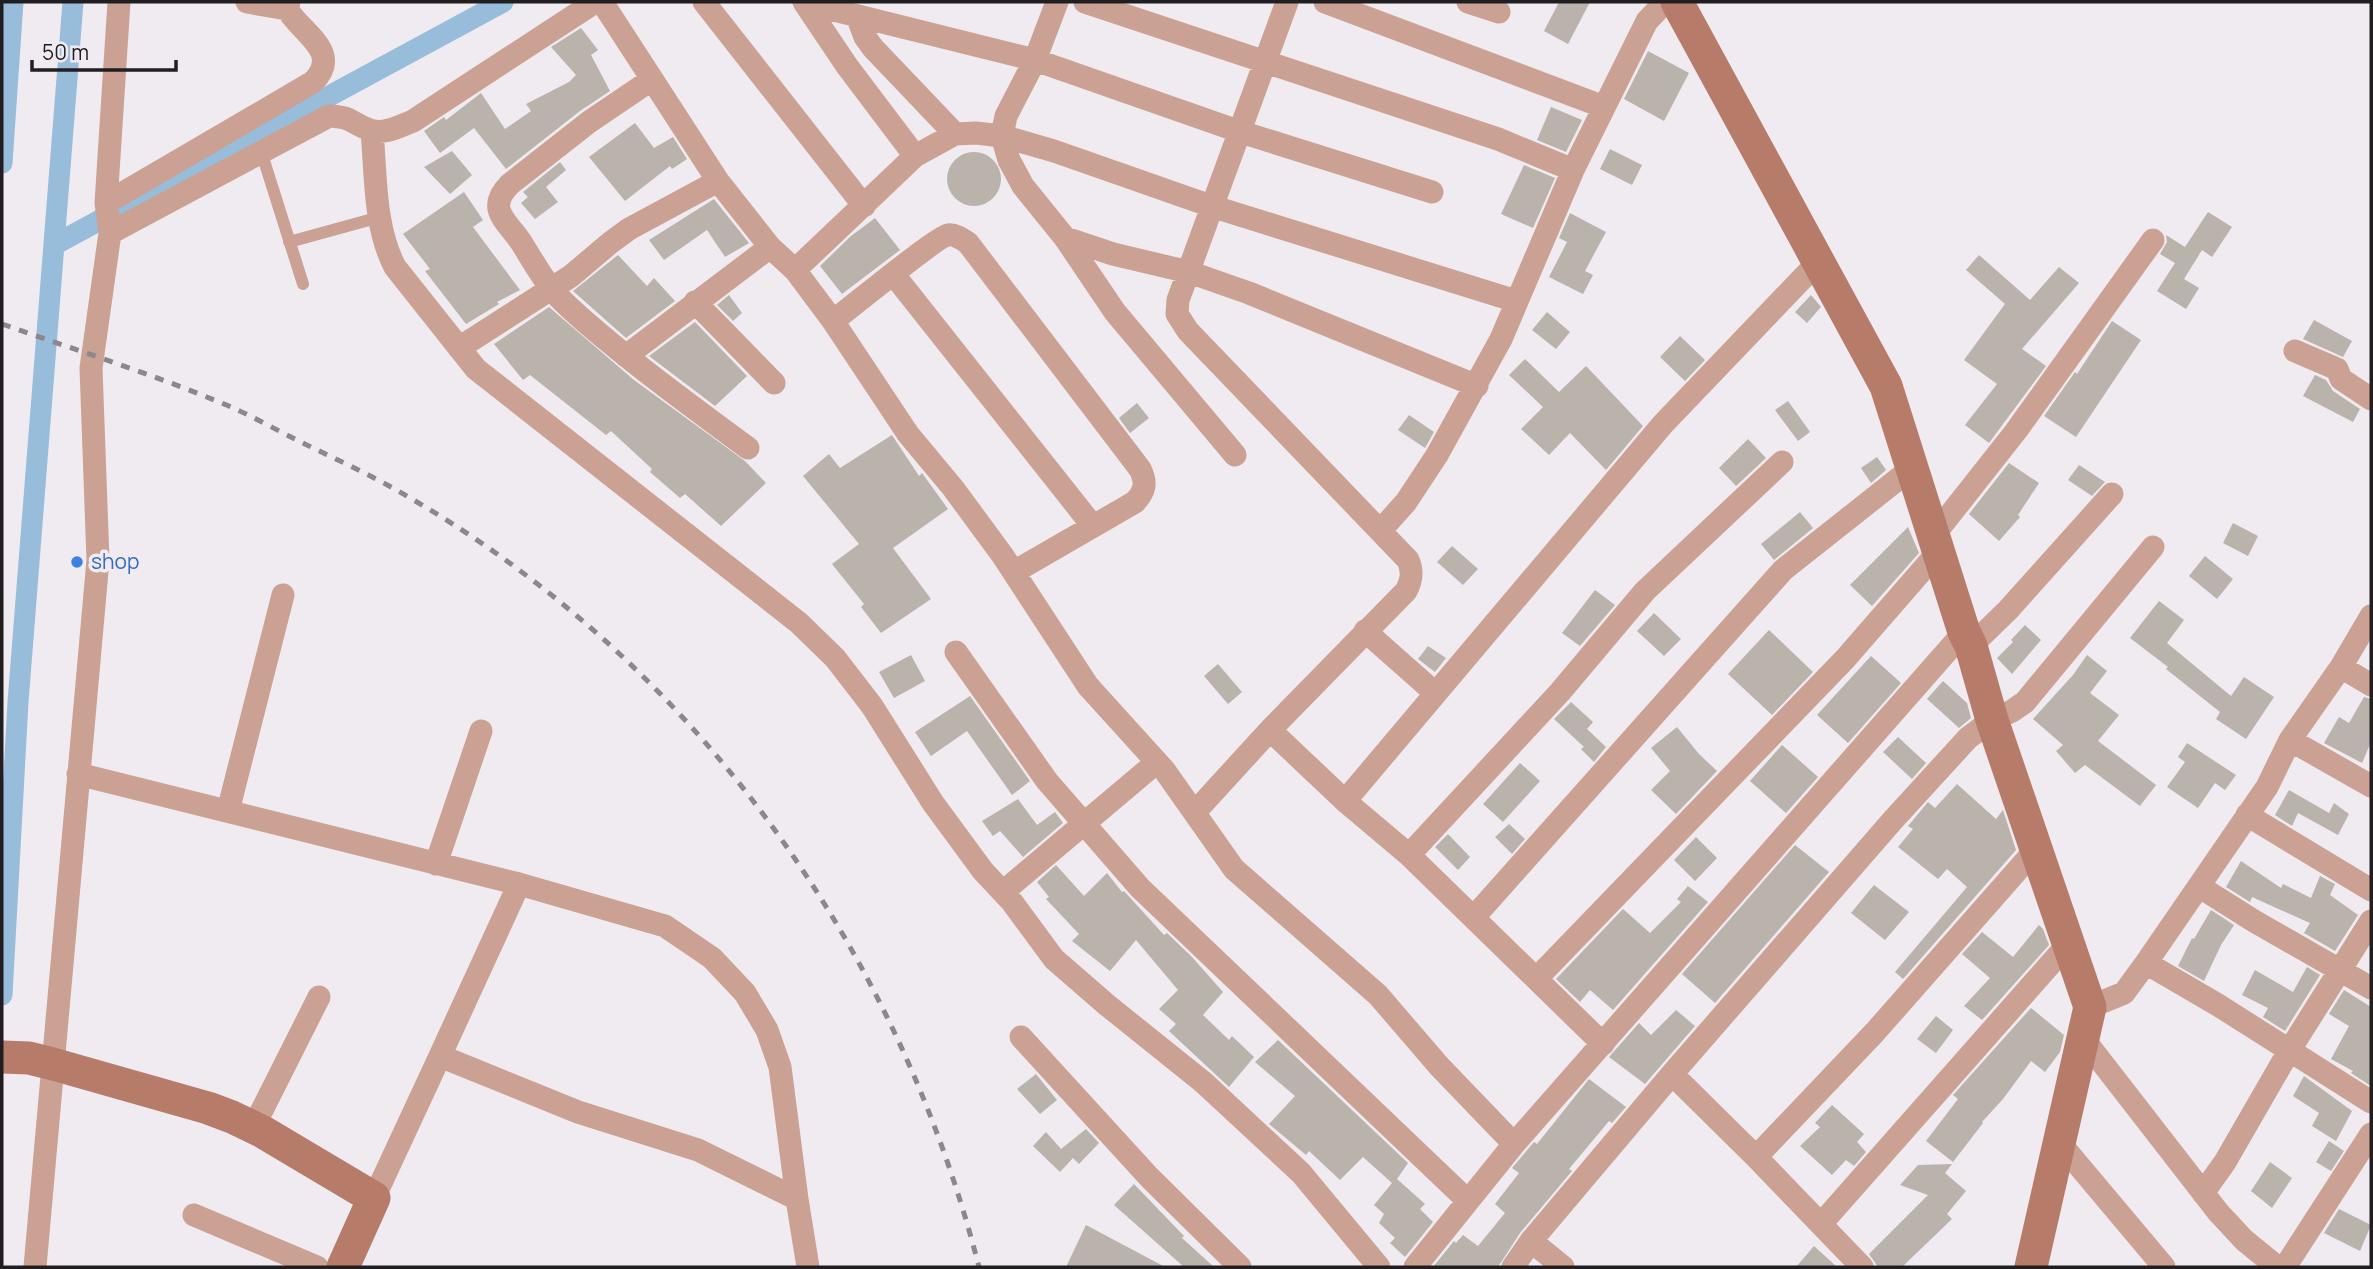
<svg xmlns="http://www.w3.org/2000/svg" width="2373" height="1269" font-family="Manrope,sans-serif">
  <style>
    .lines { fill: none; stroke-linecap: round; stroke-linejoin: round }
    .canal { stroke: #98bdda; stroke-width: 21 }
    .building { fill: #b9b3ac }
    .lane { stroke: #cba194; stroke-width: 12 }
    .street { stroke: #cba194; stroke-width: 23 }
    .secondary { stroke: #b77b69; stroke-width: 33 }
    .rail { stroke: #8b878c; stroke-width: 5; stroke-dasharray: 9 9; stroke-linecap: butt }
    .shop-dot { fill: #3f7fe0; stroke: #f0eaf1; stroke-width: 2.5 }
    .labels { text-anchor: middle; stroke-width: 7; stroke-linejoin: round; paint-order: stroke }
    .shop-label { font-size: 21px; fill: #366cbe; stroke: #f0eaf1; text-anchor: start }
  </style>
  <rect width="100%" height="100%" fill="#f0eaf1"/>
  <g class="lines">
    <!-- canal -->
    <path class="canal" d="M2,163l11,-161
      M54,245l449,-243
      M2,995l16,-293 55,-700"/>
  </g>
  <!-- building -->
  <path class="building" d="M1559,2h31l-22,42 -24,-13z
    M581,28l17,22 -7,5 19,36 -30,20 -74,58 -32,-41 -34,25 -16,-22 20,-14 2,3 35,-27 24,36 26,-18 -5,-7 43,-22 7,-7 -25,-28z
    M1648,51l41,22 -25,48 -40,-22z
    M1551,107l31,13 -16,32 -29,-12z
    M635,123l19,25 19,-11 14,22 -15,10 -2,-3 -45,35 -36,-44z
    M1610,149l32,16 -10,20 -32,-16z
    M452,151l20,24 -22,19 -26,-27z
    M947 179a27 27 0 1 1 54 0a27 27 0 1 1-54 0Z
    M560,162l6,8 -20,17 12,15 -23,17 -14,-16 7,-6 -5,-5z
    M1524,165l31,13 -22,50 -32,-14z
    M464,192l19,28 -10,7 47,63 -23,12 2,2 -33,20 -41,-53 5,-2 -27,-35z
    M714,199l35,44 -24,14 -18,-27 -43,30 -15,-20z
    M2208,212l24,15 -20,30 -10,-7 -18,29 15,9 -13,21 -29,-18 18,-28 -15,-9 7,-12 -1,-7 19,12z
    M1570,213l36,19 -21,39 8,4 -10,19 -34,-17 18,-35 -8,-4z
    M875,218l25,32 -58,44 -22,-28 31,-30z
    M618,255l29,31 7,-8 21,23 -49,37 -53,-47z
    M1979,255l51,45 29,-33 20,16 -57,66 24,17 -57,77 -24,-18 32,-41 -33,-24 41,-56 -39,-34z
    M729,295l13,18 -9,8 -16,-16z
    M1811,295l10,12 -14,16 -12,-11z
    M549,307l85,73 111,81 21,22 -45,43 -36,-32 -5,4 -30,-26 2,-3 -41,-38 -5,4 -76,-60 -7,5 -29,-36z
    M1547,312l23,20 -14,17 -24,-19z
    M2314,320l38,21 -9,16 -40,-18z
    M2112,321l29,19 -65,97 -32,-21 31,-44 2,2z
    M695,322l52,54 -32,30 -66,-50z
    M1680,336l25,24 -20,21 -25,-24z
    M1525,359l34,33 27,-26 57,60 -37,44 -36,-37 -21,22 -28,-26 22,-22 -34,-32z
    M2315,375l11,5 7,11 27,18 -7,13 -50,-26z
    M1788,401l22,31 -12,9 -23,-31z
    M1137,403l12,15 -19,15 -11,-15z
    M1409,415l25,17 -9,16 -27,-18z
    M892,435l27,41 3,-3 26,36 -55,39 38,51 -50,34 -20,-26 3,-3 -32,-40 27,-20 -56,-68 26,-22 11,14z
    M1748,439l18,19 -30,28 -17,-18z
    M1877,457l9,13 -15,13 -10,-15z
    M2009,463l30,20 -21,32 2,2 -21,24 -30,-27z
    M2079,465l26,17 -13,14 -24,-16z
    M1800,512l13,16 -39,32 -13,-16z
    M2233,523l25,13 -10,20 -25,-13z
    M1908,527l11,26 -47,53 -22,-21z
    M1452,546l26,23 -15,16 -26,-23z
    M2205,556l28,23 -16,20 -28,-23z
    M1595,590l20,15 -35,41 -18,-13z
    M2159,601l25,19 -17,23 64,53 13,-19 30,20 -28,42 -30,-20 4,-7 -54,-43 2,-2 -38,-29z
    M1654,613l27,26 -17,17 -27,-25z
    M2025,625l16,15 -29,34 -15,-16 16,-16 -2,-2z
    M1769,630l44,42 -41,43 -44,-41z
    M1428,646l18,12 -11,14 -17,-13z
    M911,655l14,26 -31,17 -15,-26z
    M2087,655l20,16 -17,22 29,22 -21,26 58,44 -16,21 -55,-41 -10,8 -19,-22 7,-6 -30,-26 40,-44z
    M1871,656l30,27 -53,60 -31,-28z
    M1218,664l24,28 -14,12 -24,-28z
    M1943,681l24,22 4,15 -12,10 -32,-29z
    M970,696l60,85 -18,14 -45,-64 -36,25 -16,-24z
    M2364,697l7,2v43l-9,21 -38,-20 15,-26 10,6z
    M1571,702l22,20 -6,7 19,18 -12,15 -13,-13 3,-2 -30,-28z
    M1677,727l22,27 18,17 -41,43 -25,-24 19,-19 -19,-23z
    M1898,737l28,26 -14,16 -29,-27z
    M2187,743l49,32 -11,15 -10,-7 -17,25 -31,-21 18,-25 -7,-5z
    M1782,745l36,32 -32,36 -36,-32z
    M1520,763l20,18 -37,41 -20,-18z
    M1957,784l39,35 7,-9 13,40 -113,129 -8,-7 72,-85 -20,-18 -9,10 -40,-32 15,-18 -5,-3 20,-24 7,6z
    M2289,790l40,23 5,-10 15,11 -11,21 -40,-22 -6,13 -17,-11z
    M1018,799l19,26 18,-13 8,11 -40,34 -23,-26 -7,5 -11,-15z
    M1509,824l16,15 -13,15 -17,-17z
    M1448,834l22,23 -12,13 -23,-23z
    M1696,837l21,21 -22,23 -21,-21z
    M1795,845l34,27 -114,131 -33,-29z
    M2241,861l40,27 2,-4 28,14 9,-22 15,8 -5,11 28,20 -23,36 -31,-18 6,-10 -58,-26 -2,5 -24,-15z
    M1056,865l28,31 23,-23 15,19 2,-1 40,44 3,-2 25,24 31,35 -20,23 26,25 3,-4 22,21 -25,30 -60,-56 7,-7 -17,-15 19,-19 -42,-50 -26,31 -38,-30 7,-7 -33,-35 3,-2 -12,-15z
    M1874,885l35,27 -24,28 -34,-27z
    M1688,886l20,16 -95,108 -23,-20 -10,12 -24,-23 67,-70 27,24 31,-31 -4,-3z
    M2211,910l23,15 -13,20 -17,36 -26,-15 14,-28 2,1z
    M2039,925l4,4 6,16 -67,75 -18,-14 26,-28 -28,-24 20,-22 31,25z
    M2307,967l13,8 -35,56 -22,-14 5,-9 -26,-13 13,-25 38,22z
    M2344,990l27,17v79l-20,-13 2,-2 -22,-12 18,-33 -20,-12z
    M2031,1008l33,27 -4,17 -15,20 -14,-11 -28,38 -21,23 1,1 -30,39 -27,-21 32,-42 -5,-4z
    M1676,1010l19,16 -50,58 -36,-27 30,-34 12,12z
    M1936,1016l17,14 -17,23 -19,-14z
    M1278,1040l130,123 -11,16 28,25 -5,5 13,13 -28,35 -15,-14 5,-5 -16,-15 5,-9 -10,-9 18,-22 -29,-26 -23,23 -31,-29 -3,4 -37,-31 26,-28 -40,-34z
    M1036,1074l21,26 -17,14 -23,-25z
    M2304,1076l48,35 -16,30 -24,-15 7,-13 -26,-17z
    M1589,1079l37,28 -14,16 -3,-2 -40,48 3,2 -52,62 -22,34h-65l21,-26 2,2 7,-8 15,11 27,-33 -10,-9 24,-31 -7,-5 22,-26 3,2z
    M1832,1105l32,29 -7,8 9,10 -12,14 -8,-6 -14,15 -32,-29 20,-19 -5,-4z
    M1086,1129l13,14 -20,21 -6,-6 -13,14 -27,-26 13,-14 15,17z
    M2329,1141l15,10 -13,20 -15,-9z
    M2270,1162l22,16 -20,30 -21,-17z
    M1952,1164l-7,9 21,18 -19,23 5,5 -50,48h-24l-9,-13 59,-59 -28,-10 18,-20z
    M1134,1184l50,52 -2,2 32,29h-30l-70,-62z
    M2339,1209l32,16 -11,26 -36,-18z
    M1086,1225l79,42h-99z
    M1814,1246l23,21h-41z"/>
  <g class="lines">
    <!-- lane -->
    <path class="lane" d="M261,151l42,133
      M289,242l91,-25"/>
    <!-- street -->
    <path class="street" d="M247,2l40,7
      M602,2l116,179 52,66 25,23 38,51 75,113 45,54 50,68 85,130 77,85 69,98 144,126 61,71 75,78 -99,123
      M704,2l160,204
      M804,2l43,64 68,90
      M1057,2l-22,58 -29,56 -4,20 7,24 14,26 42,52 50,74 120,143
      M1085,2l413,137 75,31
      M1325,2l279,105
      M1468,2l31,10
      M806,3l229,57 206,72 191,60
      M857,16l8,21 8,11 82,86
      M651,80l-62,42 -79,62c-25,25 -3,37 11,58 10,16 20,34 32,49 17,19 36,34 55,50 45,38 93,72 140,107
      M372,131c4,45 2,96 23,136l81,102 323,254 36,35 37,48 61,97 50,68 29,31 42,57 53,46 96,77 98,91 78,94
      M106,203l207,-121c30,-30 -12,-49 -26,-73l2,-7
      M110,233l219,-117c25,1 21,7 41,14 14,5 30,-4 43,-9l182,-119
      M1065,238l48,16 76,18 60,21 228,93
      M795,270l120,-114 40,-22 21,-1 26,3 52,15 157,55 305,95
      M894,275l198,250
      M695,302l79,81
      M833,321c16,-12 105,-85 115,-86 7,-1 14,4 20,8l172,226c7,14 5,22 -5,33l-121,70
      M459,348l112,-72 39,-33 19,-14 89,-48
      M2295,351l42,18 4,10 30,20
      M626,356l144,-109
      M1380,531l26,-29 31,-47 64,-116 72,-169 74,-149 18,-19
      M1934,535l82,-104 137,-191
      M1365,631l69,61
      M1971,646l37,-36 104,-116
      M956,652l91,129 93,107 328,313
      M2341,667l30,18
      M1270,730l75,71 64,54 194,189
      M2290,740l81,46
      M78,774l441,110 146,42 47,32 33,35 22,37 13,37 17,132
      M1345,801l318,-377 156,-163
      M228,811l55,-216
      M1195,812l75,-82 136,-139c6,-11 7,-20 2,-31l-220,-229 -11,-17 1,-14 109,-298
      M2247,815l124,75
      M1409,855l151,-163 85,-101 137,-129
      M436,864l45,-133
      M2200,887l54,34 117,67
      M1003,892l154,-130
      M1474,917l309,-347 129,-102
      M2146,963l72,42 153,97
      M1537,978l308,-319 94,-108
      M2090,1007l34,-14 22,-30 121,-176 23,-47 51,-73 30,-51
      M1021,1037l128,140 91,90
      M2083,1038l135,174 26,28 33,27
      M440,1056l79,-172
      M1672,1074l84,83 106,110
      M253,1128l66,-131
      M2059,1142l105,125
      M1514,1144l450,-512
      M1756,1157l119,-125 162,-184
      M2203,1193l22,-31 64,-111 82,-130
      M374,1198l66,-142 138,56 120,38 99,49 11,68
      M194,1215l123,52
      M1821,1224l248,-281
      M1531,1241l32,26
      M35,1267l63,-707 -7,-192 19,-135 -4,-30 13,-201
      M1513,1267l18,-26 141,-167 221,-254 75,-82 24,-18 20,-9 13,-9 128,-155
      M2285,1267l86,-133"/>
    <!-- secondary -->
    <path class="secondary" d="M1677,2l209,384 78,246 7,14 21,74 98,287 -59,260
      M2,1057l27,1 24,6 155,44 24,9 31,15 111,66 -31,69"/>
    <!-- rail -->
    <path class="rail" d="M2,324c74,26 150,50 222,80 27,11 52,26 77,38 32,16 66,31 97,49 293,166 498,452 581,776"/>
  </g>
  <!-- markers -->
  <circle class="shop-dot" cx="77" cy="562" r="7"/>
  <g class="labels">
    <!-- shop labels -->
    <g class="shop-label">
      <text x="91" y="569">shop</text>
    </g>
  </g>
  <!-- border -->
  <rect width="2373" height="1269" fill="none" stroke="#201e21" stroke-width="7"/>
  <!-- scale -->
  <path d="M32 60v10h144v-10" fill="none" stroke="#201e21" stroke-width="3.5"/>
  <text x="42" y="60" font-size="21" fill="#201e21" stroke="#f0eaf1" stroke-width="5" paint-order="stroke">50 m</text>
</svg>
